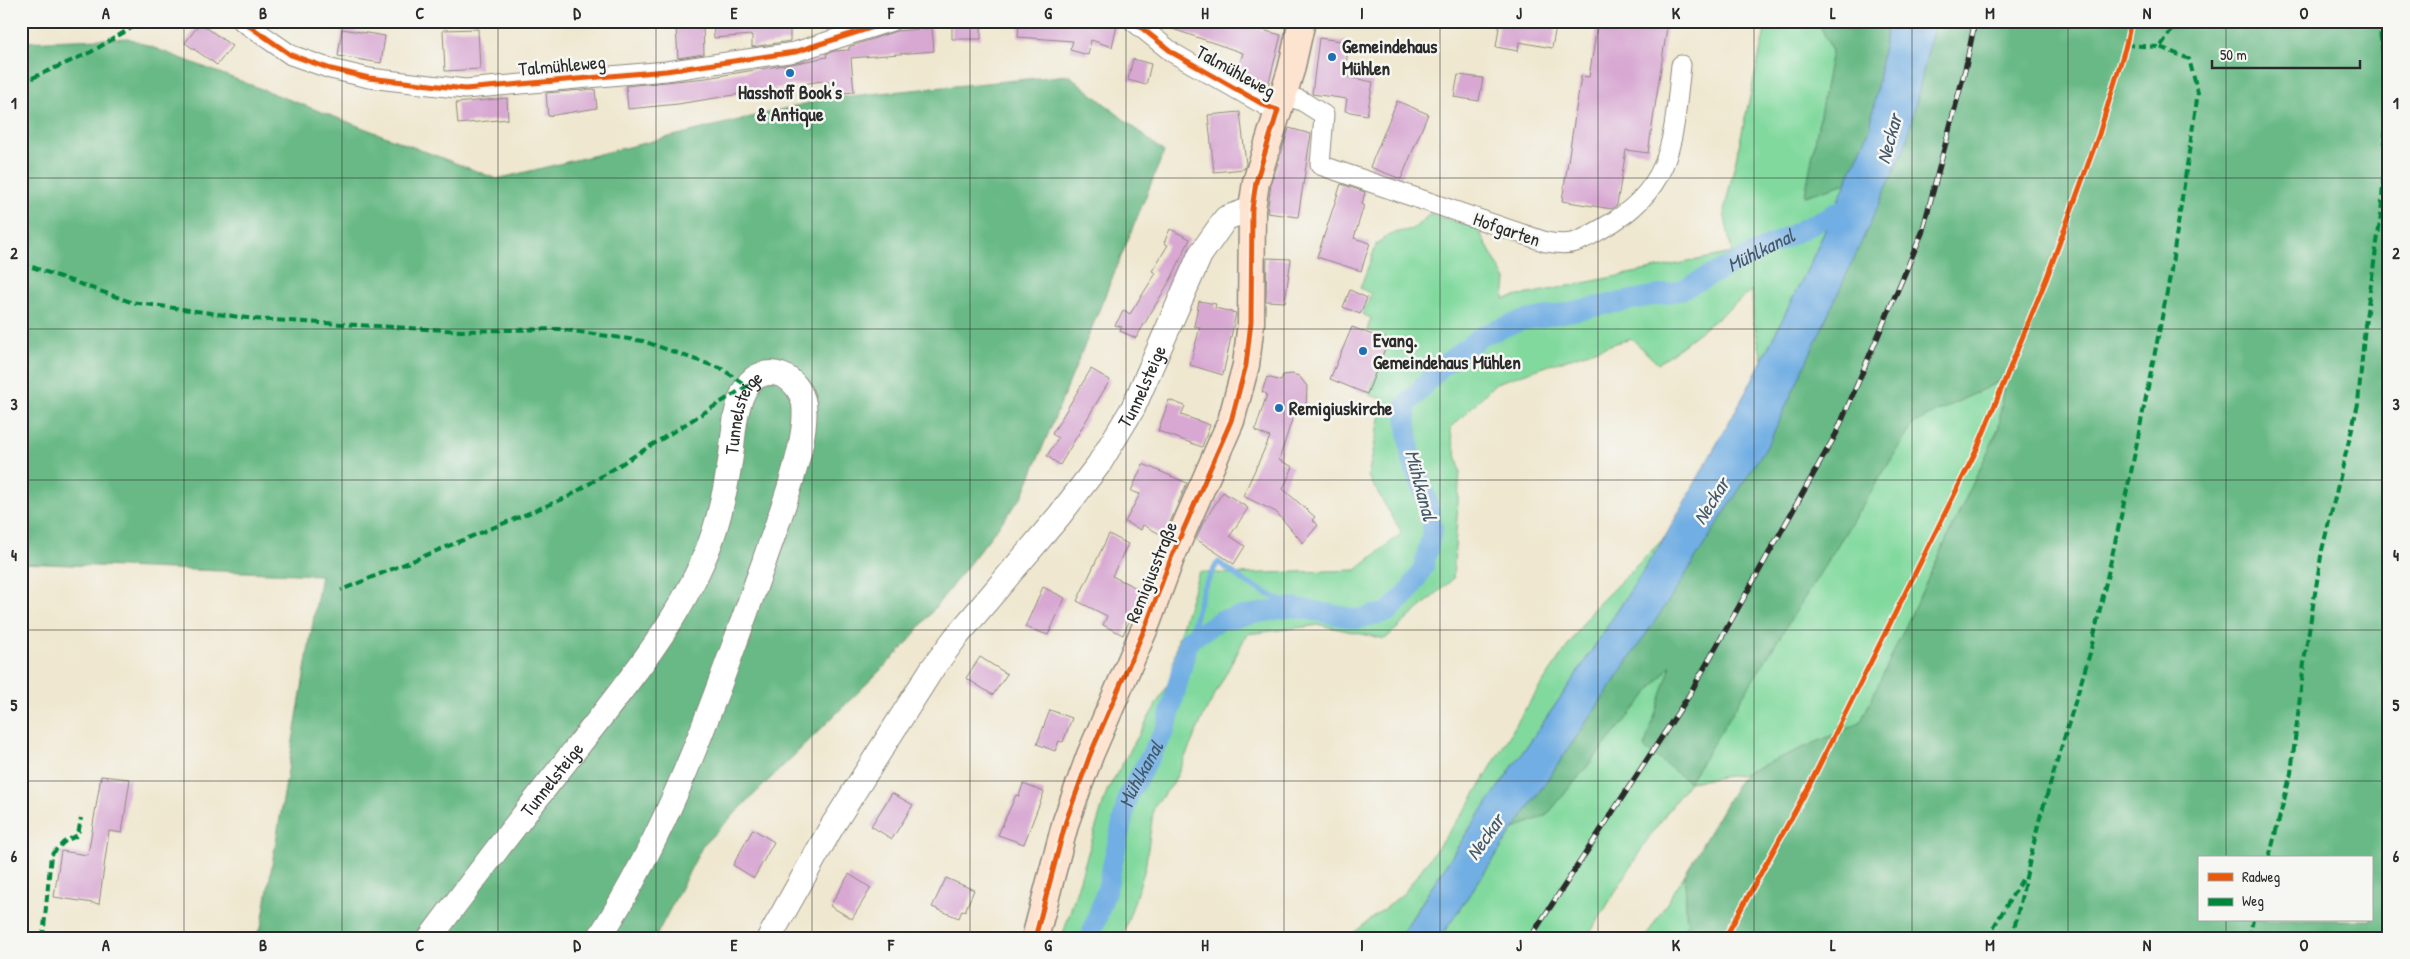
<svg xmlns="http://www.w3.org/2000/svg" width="2410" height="959" font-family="'Patrick Hand',sans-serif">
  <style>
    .green { fill: #81d99e; stroke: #568264 }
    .forest { fill: #68b985; stroke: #4a7258; fill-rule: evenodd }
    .water { fill: #71aee3; stroke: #4e6c87 }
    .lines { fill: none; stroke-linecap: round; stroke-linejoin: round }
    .stream { stroke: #71aee3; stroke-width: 5.5 }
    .canal { stroke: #71aee3; stroke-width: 20 }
    .building { fill: #d8a8d3 }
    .minor-casing { stroke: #8d897d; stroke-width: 21 }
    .tertiary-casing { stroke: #8d897d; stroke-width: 26 }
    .secondary-casing { stroke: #8d897d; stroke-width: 29 }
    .minor { stroke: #fff; stroke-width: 19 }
    .tertiary { stroke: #fff; stroke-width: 24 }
    .secondary { stroke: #fde4d1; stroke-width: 26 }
    .rail-casing { stroke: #2b2b2b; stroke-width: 5.5 }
    .rail { stroke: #f6f6f2; stroke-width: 4; stroke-dasharray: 11; stroke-linecap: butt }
    .quiet { stroke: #00873e; stroke-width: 4; stroke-dasharray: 8 4; stroke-linecap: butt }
    .cycleway-casing { stroke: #f6f6f2; stroke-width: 8 }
    .cycleway { stroke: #e8590c; stroke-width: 5 }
    .grid { fill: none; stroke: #2b2b2b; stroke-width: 1; stroke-opacity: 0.55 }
    .poi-dot { fill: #1f6fb2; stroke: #f6f6f2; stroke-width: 2 }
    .labels { text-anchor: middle; stroke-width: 5; stroke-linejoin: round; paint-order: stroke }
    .poi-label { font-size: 19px; font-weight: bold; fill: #2b2b2b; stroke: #f6f6f2; text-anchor: start }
    .street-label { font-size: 19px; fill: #2b2b2b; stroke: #f6f6f2 }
    .water-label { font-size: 20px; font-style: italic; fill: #44596b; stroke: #f6f6f2 }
    .neatline { fill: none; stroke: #2b2b2b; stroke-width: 2 }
    .grid-label { font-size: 16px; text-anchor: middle; font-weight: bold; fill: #2b2b2b }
  </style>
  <rect width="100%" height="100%" fill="#f6f6f2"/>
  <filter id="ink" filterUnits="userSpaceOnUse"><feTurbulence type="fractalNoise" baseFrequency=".02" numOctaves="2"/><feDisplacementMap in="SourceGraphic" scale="10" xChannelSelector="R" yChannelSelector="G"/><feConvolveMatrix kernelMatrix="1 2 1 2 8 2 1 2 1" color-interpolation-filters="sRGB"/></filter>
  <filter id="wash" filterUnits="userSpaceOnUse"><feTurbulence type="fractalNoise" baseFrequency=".0096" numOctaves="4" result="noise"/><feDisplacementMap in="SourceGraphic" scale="20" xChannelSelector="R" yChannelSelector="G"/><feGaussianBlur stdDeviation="1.12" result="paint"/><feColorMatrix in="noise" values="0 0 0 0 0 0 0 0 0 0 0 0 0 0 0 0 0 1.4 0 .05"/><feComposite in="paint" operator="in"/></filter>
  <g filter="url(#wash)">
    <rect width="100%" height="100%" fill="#efe7cf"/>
    <!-- green -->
    <path class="green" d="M1767,21h51l14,30 -27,145 41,-13 -36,81 -48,96 -9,-41 -1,-28 -94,73 -27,-26 -135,45 -46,46 10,41 -7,109 -68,60 -65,-14 -73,9 -44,83 -30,67 -19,22 -9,63 -23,69h-60l45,-147 62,-109 9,-43 21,-67 38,2 119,-4 46,-37 -34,-57 16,-77 -15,-4 20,-56 -22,-9 4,-12 -9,-4 9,-20 -11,-6 17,-45 16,-10 20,-4 17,-15 47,14 29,52 -2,19 228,-46 -8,-41z
      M2004,379l-5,49 -139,296 -117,50 -54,8 -42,58 -60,98h-147l74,-109 33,-14 125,-152 17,118 225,-358z
      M1665,537l-91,141 -106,153 -69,107h-52l57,-45 64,-87 59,-100 66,-97z
      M1685,874l2,64h-42z"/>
    <!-- forest -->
    <path class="forest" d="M1818,21h70l-18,108 -24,54 -41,13 27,-145z
      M1935,21h454v917h-702l-2,-64 58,-100 117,-51 139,-295 5,-49 -90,44 -225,359 -45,-34 27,-83 -124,150 -33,14 158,-233 234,-451zM2199,858h172v62h-172z
      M128,38l369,141 332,-81 240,-23 95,77 -141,343 -118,151 -202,199 -48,93h-400l7,-14 59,-349 -300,-12v-521z"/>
    <!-- water -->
    <path class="water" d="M1888,21h47l-29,124 -135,294 -99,157 -232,342h-41l69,-107 106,-153 91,-141 84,-151 61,-122 60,-135z"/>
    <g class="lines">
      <!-- stream -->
      <path class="stream" d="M1189,640l14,-51 15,-27 29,21 46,24"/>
      <!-- canal -->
      <path class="canal" id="s1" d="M1090,938l17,-49 21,-93 38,-68 23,-88 32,-20 72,-13 64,12 31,-7 22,-22 14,-24 9,-38 -6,-28 -16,-41 -6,-52 36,-40 42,-32 38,-14 158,-30 178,-89"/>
    </g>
    <g id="blocks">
      <!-- building -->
      <path class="building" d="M713,21h77v20l-38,6v-12l-38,3z
        M952,21h29v18h-29z
        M1019,21h99l-6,26 -21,-7 -3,15 -18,-5 3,-9 -55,-4z
        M1161,21h46l21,6 1,-6 52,14 -14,55h-7l-19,-11 2,-8 -5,-2 5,-16 -82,-28z
        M1500,21h57l-5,27 -33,-6 -1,9 -22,-4z
        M1598,21h70l-20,132 -22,-3 -9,55 -5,4 -50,-8 19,-125 8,1z
        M200,23l32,23 -15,19 -32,-22z
        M703,27l1,27 -26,4 -2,-30z
        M932,28l2,23 -83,7 3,34 -25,2 -1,-14 -150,24 -50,5 -2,-23 80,-8 91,-15 30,-6 -1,-3 8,-3 15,-1v-3l47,-16z
        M342,29l43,7 -4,27 -43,-7z
        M478,29l2,40 -35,2 -2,-41z
        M1319,38l30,4 -4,30 3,1v4l25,5 -6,33 -22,-4 2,-12 -35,-5z
        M1133,59l18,5 -5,21 -18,-5z
        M1458,75l25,3 -4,23 -25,-4z
        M595,89l2,19 -49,8 -2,-23z
        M507,98l1,21 -50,5 -2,-21z
        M1397,101l31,13 -27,65 -31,-12z
        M1240,112l6,52 -2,5 -30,3 -6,-57z
        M1289,128l22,6 -13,83 -31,-4 4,-28z
        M1341,184l24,8 -3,12 2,1 -10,33 16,5 -9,28 -44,-14z
        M1170,229l20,10 -18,38 -36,61 -16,-7 2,-4 -7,-2 9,-15 6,4 26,-41 -4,-2 16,-26 -4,-2z
        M1267,258l24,1 -6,43 -19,-1z
        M1350,290l17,8 -7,16 -17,-7z
        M1199,301l17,3 -1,4 21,5 -13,62 -33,-10 10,-38 -6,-1z
        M1352,327l36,14 -21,53 -37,-15z
        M1091,369l19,11 -50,85 -13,-9 11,-18 -6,-4z
        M1292,374l7,2 8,10 -1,21 -9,-3 -18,56 14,7 -10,22 32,28 -3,3 6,5 -15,18 -27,-31 -33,-16 27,-59 -15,-6 12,-37 -5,-2 5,-15 14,4 2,-6z
        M1169,400l16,6 -4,9 29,10 -8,22 -44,-16z
        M1143,464l44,19 -23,53 -21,-11 -2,5 -16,-8 15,-28 -9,-3z
        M1223,492l25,16 -18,28 15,10 -11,18 -38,-25 7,-16z
        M1109,534l19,10 -16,32 31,15 -20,44 -20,-10 4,-9 -30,-15z
        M1043,587l22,11 -17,37 -23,-8z
        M980,657l27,17 -14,21 -27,-17z
        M1050,710l22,8 -9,24 -4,-1 -4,10 -18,-7z
        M101,776l29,3 -8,54 -13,-2 -10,73 -45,-7 7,-46 27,4z
        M1023,784l21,8 -20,52 -26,-9 18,-40 3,1z
        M892,793l21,12 -21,34 -21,-13z
        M753,829l21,13 -20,36 -21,-13z
        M849,874l22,14 -19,31 -22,-13z
        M946,878l28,12 -9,21 -3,-1 -3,8 -27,-11z"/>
    </g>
  </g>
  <g filter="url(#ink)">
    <use href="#blocks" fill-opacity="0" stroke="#8d897d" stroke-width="1"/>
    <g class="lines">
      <defs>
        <path id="minor" d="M242,21l49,34 40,14 38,9 96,11 201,-18 129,-19 97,-31
          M1133,21l40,32 93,53 12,4
          M1282,94l20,7 22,14 -4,50 226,77c28,5 34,-1 57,-14 72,-40 70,-91 78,-163"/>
        <g id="tertiary">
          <path id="s2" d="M430,938c48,-65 98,-129 148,-192 47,-60 100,-123 129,-195 12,-28 18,-59 23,-89 4,-23 3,-55 17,-76 7,-11 21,-16 34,-11 12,4 21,17 23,29 5,39 -27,119 -40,158 -46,128 -90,260 -165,376"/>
          <path id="s3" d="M769,938l62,-110 101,-159 24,-32 103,-121 40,-52 34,-56 67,-153 26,-37 26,-9"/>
        </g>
        <path id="secondary" d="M1035,938l31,-117 24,-66 57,-132 24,-65 60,-137 15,-56 5,-43 1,-113 4,-27 35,-112 11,-49"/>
      </defs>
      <!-- minor casing -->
      <use href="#minor" class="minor-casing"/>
      <!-- tertiary casing -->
      <use href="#tertiary" class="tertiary-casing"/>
      <!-- secondary casing -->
      <use href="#secondary" class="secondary-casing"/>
      <!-- minor -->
      <use href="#minor" class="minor"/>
      <!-- tertiary -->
      <use href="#tertiary" class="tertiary"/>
      <!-- secondary -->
      <use href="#secondary" class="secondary"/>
      <defs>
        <path id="rail" d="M1530,938l158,-241 148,-263 86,-201 44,-167 9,-45"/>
      </defs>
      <!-- rail casing -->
      <use href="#rail" class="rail-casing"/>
      <!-- rail -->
      <use href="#rail" class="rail"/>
      <!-- quiet -->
      <path class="quiet" d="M2126,45l34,2 18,-26
        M21,83l70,-31 52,-31
        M21,263l110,39 123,17 207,12 97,-2 85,12 79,28 25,17 -179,111 -227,93
        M2269,858l22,-85 14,-118 17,-105 36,-146 7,-79 16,-110 4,-60v-82l-6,-52
        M43,938l8,-83 13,-13 14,-7 3,-17
        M1987,938l36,-60
        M2012,938l27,-117 51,-168 41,-181 39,-195 28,-184 -9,-34 -29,-12
        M2249,938l4,-18"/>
      <defs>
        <path id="cycleway" d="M242,21l49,34 40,14 38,9 96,11 201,-18 129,-19 97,-31
          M1035,938l31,-117 24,-66 57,-132 24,-65 60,-137 15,-56 5,-43 1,-113 4,-27 22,-72 -12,-4 -93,-53 -40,-32
          M1725,938l84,-152 167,-335 71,-174 52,-143 27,-89 5,-24"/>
      </defs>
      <!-- cycleway casing -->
      <use href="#cycleway" class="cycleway-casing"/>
      <!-- cycleway -->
      <use href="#cycleway" class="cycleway"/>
    </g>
  </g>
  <!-- grid -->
  <path class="grid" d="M184,21v917M342,21v917M498,21v917M656,21v917M812,21v917M970,21v917M1126,21v917M1284,21v917M1440,21v917M1598,21v917M1754,21v917M1912,21v917M2068,21v917M2226,21v837M21,178h2368M21,329h2368M21,480h2368M21,630h2368M21,781h2368M2226,920v18"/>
  <!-- markers -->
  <g class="poi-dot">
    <circle cx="1332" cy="57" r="5"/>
    <circle cx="790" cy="73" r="5"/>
    <circle cx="1363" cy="351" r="5"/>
    <circle cx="1279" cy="408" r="5"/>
  </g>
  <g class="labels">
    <!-- poi labels -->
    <g class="poi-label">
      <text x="1342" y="53">Gemeindehaus<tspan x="1342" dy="22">Mühlen</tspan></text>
      <text x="790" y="99" text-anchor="middle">Hasshoff Book's<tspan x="790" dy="22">&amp; Antique</tspan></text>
      <text x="1373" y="347">Evang.<tspan x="1373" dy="22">Gemeindehaus Mühlen</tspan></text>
      <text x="1289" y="415">Remigiuskirche</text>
    </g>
    <!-- street labels -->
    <g class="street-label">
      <text transform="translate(562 65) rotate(-5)" y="7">Talmühleweg</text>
      <text transform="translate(1236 71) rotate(29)" y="7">Talmühleweg</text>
      <text transform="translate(1507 229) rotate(19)" y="7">Hofgarten</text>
      <text dy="7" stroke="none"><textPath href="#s3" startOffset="668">Tunnelsteige</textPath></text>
      <text dy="7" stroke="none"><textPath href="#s2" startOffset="621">Tunnelsteige</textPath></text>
      <text transform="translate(1151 572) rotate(-68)" y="7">Remigiusstraße</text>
      <text dy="7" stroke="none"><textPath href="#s2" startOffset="200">Tunnelsteige</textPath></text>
    </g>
    <!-- water labels -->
    <g class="water-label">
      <text transform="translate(1889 139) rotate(-75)" y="7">Neckar</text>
      <text dy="7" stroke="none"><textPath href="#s1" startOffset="1146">Mühlkanal</textPath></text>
      <text transform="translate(1421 485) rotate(75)" y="7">Mühlkanal</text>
      <text transform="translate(1711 501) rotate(-58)" y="7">Neckar</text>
      <text dy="7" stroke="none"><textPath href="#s1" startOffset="172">Mühlkanal</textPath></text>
      <text transform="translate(1485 837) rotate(-55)" y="7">Neckar</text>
    </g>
  </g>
  <!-- margin -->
  <rect width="2410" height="959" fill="none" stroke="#f6f6f2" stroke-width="55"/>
  <!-- legend -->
  <rect x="2198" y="856" width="175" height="65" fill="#f6f6f2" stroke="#a5a5a2"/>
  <rect x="2208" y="873" width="25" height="8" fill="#e8590c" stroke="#a5a5a2"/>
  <text x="2242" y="882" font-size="15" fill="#2b2b2b">Radweg</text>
  <rect x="2208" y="898" width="25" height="8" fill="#00873e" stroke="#a5a5a2"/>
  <text x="2242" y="906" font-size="15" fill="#2b2b2b">Weg</text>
  <!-- scale -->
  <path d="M2212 60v8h148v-8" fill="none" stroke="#2b2b2b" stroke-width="2.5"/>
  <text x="2220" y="60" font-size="15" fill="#2b2b2b" stroke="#f6f6f2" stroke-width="4" paint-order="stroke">50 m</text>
  <rect x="28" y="28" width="2354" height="904" class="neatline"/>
  <g class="grid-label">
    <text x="106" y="19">A</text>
    <text x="263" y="19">B</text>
    <text x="420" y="19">C</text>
    <text x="577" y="19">D</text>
    <text x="734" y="19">E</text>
    <text x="891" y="19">F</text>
    <text x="1048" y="19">G</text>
    <text x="1205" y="19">H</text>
    <text x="1362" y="19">I</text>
    <text x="1519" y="19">J</text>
    <text x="1676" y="19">K</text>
    <text x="1833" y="19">L</text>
    <text x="1990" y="19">M</text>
    <text x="2147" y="19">N</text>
    <text x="2304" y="19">O</text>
    <text x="14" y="109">1</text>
    <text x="2396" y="109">1</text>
    <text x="14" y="259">2</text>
    <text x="2396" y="259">2</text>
    <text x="14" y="410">3</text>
    <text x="2396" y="410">3</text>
    <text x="14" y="561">4</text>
    <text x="2396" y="561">4</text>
    <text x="14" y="711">5</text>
    <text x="2396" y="711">5</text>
    <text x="14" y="862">6</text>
    <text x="2396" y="862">6</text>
    <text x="106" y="951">A</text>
    <text x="263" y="951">B</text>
    <text x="420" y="951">C</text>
    <text x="577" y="951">D</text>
    <text x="734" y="951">E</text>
    <text x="891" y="951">F</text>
    <text x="1048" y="951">G</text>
    <text x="1205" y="951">H</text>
    <text x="1362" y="951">I</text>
    <text x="1519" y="951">J</text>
    <text x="1676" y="951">K</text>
    <text x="1833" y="951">L</text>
    <text x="1990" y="951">M</text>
    <text x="2147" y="951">N</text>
    <text x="2304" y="951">O</text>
  </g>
</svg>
